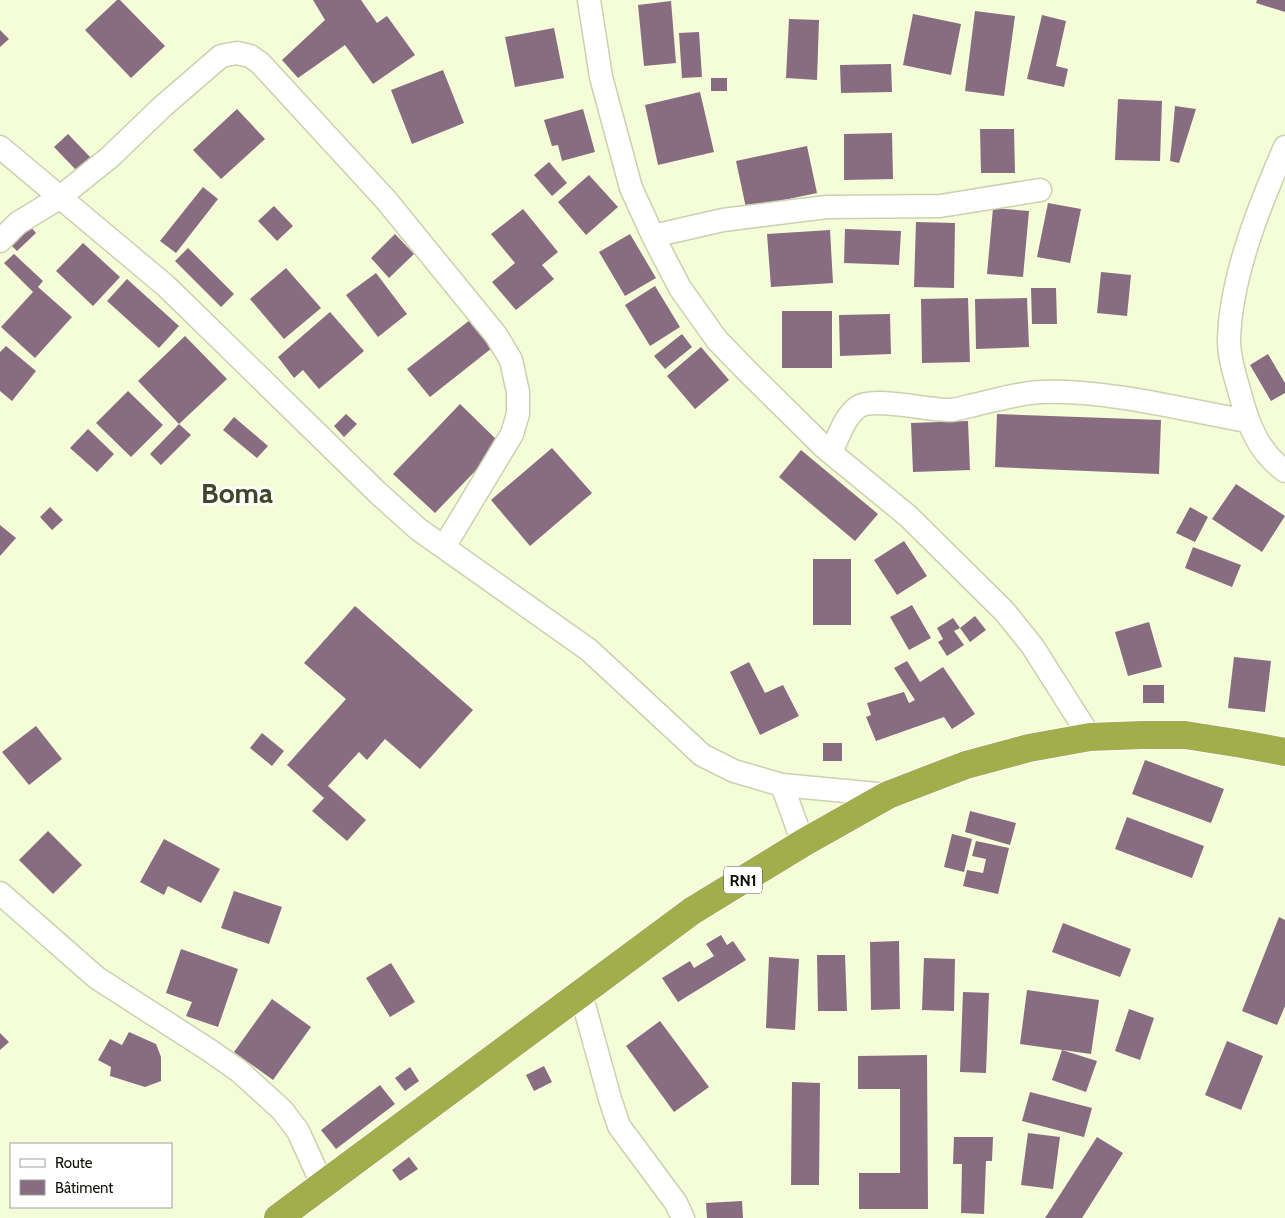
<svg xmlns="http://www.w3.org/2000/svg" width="1285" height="1218" font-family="Cabin,sans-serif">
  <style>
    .building { fill: #876c82 }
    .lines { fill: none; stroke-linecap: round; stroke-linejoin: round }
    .street-casing { stroke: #cad1ae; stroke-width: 25 }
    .highway-casing { stroke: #fff; stroke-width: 30 }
    .street { stroke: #fff; stroke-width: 22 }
    .highway { stroke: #a1ae4b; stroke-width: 28 }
    .labels { text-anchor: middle; stroke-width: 5; stroke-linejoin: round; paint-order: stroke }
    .shield { fill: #fff; stroke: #575850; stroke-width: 1 }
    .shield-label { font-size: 16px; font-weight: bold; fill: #0f1105 }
    .town-label { font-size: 28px; font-weight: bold; fill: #404527; stroke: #fff }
  </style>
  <rect width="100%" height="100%" fill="#f5fcd8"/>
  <!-- building -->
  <path class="building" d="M117,0h3l45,46 -34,32 -46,-48z
    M313,0h48l16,23 10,-7 28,39 -42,29 -28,-39 -47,33 -16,-18 43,-40z
    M1257,0h28v12l-29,-9z
    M671,1l5,62 -32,3 -6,-61z
    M975,11l40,5 -11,80 -39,-5z
    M913,14l48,10 -10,51 -48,-10z
    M1042,15l24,6 -10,45 12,3 -4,18 -37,-8z
    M789,19l30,1 -2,60 -31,-2z
    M554,28l10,50 -49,9 -10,-50z
    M0,30l9,9 -9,8z
    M699,32l3,45 -20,1 -3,-45z
    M891,64l1,28 -51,1 -1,-28z
    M443,70l21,53 -52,21 -21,-54z
    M711,78h16v13h-16z
    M700,92l14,60 -56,13 -13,-60z
    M1118,99l44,2 -2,60 -45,-1z
    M1175,106l21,3 -17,54 -9,-2z
    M237,109l28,30 -44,40 -28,-29z
    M583,109l12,43 -33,9 -4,-16 -6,1 -8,-26z
    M980,129h34l1,44h-34z
    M892,133l1,46 -49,1v-46z
    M68,134l23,24 -14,13 -23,-24z
    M807,146l10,47 -71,15 -10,-47z
    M549,162l18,21 -15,13 -18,-21z
    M589,175l29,32 -32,28 -28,-33z
    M203,187l15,12 -42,54 -16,-12z
    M1048,203l33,6 -11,54 -33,-6z
    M274,206l19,20 -16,15 -19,-20z
    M993,208l36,3 -6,66 -36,-3z
    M523,209l35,43 -16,13 12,14 -38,31 -24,-28 23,-19 -24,-29z
    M916,222l39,1 -1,65 -40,-1z
    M30,226l6,7 -19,18 -6,-6z
    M845,229l56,2 -2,34 -55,-2z
    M830,230l3,53 -62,4 -4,-53z
    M395,234l19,20 -25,24 -18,-20z
    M630,234l26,44 -31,18 -26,-44z
    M83,243l37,34 -27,29 -37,-35z
    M188,248l46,46 -13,13 -46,-46z
    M14,254l29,27 -5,6 34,30 -37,41 -34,-31 32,-35 -29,-29z
    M286,268l35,40 -37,31 -34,-40z
    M1101,272l30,3 -4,41 -30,-3z
    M376,273l31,41 -29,23 -32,-42z
    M127,279l52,47 -20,22 -52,-47z
    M655,286l25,41 -30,19 -25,-41z
    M1031,288h25l1,36h-25z
    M968,298l2,64 -48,1 -1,-64z
    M1027,298l2,49 -53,2 -1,-50z
    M782,311h50v57h-50z
    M330,312l34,39 -45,38 -16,-19 -9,8 -16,-21z
    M890,314l1,40 -51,2 -1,-41z
    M470,320l22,28 -62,49 -23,-28z
    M682,334l10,13 -27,22 -11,-13z
    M185,336l42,43 -48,45 12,11 -30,30 -11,-11 29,-30 -41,-43z
    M6,346l30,25 -24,30 -12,-10v-39z
    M701,347l28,33 -34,29 -28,-33z
    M1268,354l17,29v10l-14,8 -21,-36z
    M128,391l35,34 -32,32 -35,-34z
    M460,404l41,40 -66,69 -42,-39z
    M346,414l11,10 -13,13 -10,-11z
    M997,414l164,6 -2,54 -164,-7z
    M234,417l34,29 -11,12 -34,-28z
    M968,421l2,49 -57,2 -2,-49z
    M88,429l26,25 -17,18 -27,-24z
    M552,448l40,45 -62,53 -39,-46z
    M801,450l77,64 -23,27 -76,-64z
    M1236,484l49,32 -23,36 -50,-33z
    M50,507l13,13 -11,10 -12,-13z
    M1190,507l18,10 -13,25 -19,-9z
    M0,525l16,13 -16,18z
    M904,541l23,35 -30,19 -23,-35z
    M1193,547l48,18 -9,22 -47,-19z
    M813,559h38v66h-38z
    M912,605l19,33 -22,12 -19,-33z
    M355,606l118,104 -53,59 -35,-30 -18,21 -8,-8 -31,34 38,34 -19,21 -35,-30 12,-13 -37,-33 59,-66 -42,-36z
    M975,616l11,14 -16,12 -10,-14z
    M953,618l7,10 -6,3 10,14 -17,11 -9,-14 5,-3 -6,-11z
    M1149,622l13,45 -34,9 -13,-44z
    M1234,657l37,4 -6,51 -37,-4z
    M907,661l13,21 23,-15 32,47 -23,15 -8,-12 -68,24 -10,-24 5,-2 -4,-12 37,-11 5,11 6,-3 -21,-32z
    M749,662l16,31 18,-8 16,31 -39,19 -30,-63z
    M1143,685h21v18h-21z
    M36,726l26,33 -33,26 -27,-33z
    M262,733l22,18 -12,15 -22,-18z
    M823,743h19v18h-19z
    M1145,760l79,29 -13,34 -79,-29z
    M970,811l46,12 -6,22 -45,-13z
    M1127,817l77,29 -12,32 -77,-29z
    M48,831l34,34 -29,29 -34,-34z
    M952,834l20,5 -8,33 -20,-5z
    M164,839l56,30 -19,34 -33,-17 -4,9 -24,-13z
    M976,841l33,7 -11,46 -35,-8 4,-16 16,3 3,-14 -14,-3z
    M234,891l48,16 -13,37 -48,-16z
    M1279,917l6,3v86l-8,19 -35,-14z
    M1063,923l68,26 -11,28 -68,-25z
    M721,935l6,10 6,-4 13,19 -68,42 -16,-24 28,-17 4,7 20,-12 -8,-12z
    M899,941l1,68 -29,1 -1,-68z
    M181,949l57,20 -20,58 -32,-11 6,-14 -26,-9z
    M817,955h28l2,56h-29z
    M769,957l30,2 -4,71 -29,-2z
    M924,958l31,1 -1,52 -32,-1z
    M391,963l24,39 -25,15 -24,-39z
    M1027,990l72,10 -8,54 -71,-10z
    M963,992l26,1 -3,80 -26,-1z
    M272,999l39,28 -38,53 -39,-28z
    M1129,1009l25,9 -14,42 -25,-9z
    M660,1021l49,66 -35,25 -48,-66z
    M129,1032l27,12 5,13v24l-16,6 -35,-11 1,-9 -13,-7 12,-21 12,6z
    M0,1033l9,9 -9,8z
    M1227,1041l36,15 -22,54 -36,-15z
    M1062,1050l35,11 -11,31 -34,-12z
    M927,1055l1,154h-69v-36h41v-84h-42v-33z
    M544,1066l8,16 -18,9 -8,-16z
    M410,1067l9,14 -14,10 -10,-13z
    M792,1082l28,1 -1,102h-28z
    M380,1085l15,19 -59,45 -15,-19z
    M1030,1092l62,16 -8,29 -62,-16z
    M1028,1133l32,4 -7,52 -32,-4z
    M954,1137h39l-1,24h-6l-2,53 -23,-1 1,-49h-9z
    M1097,1137l26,16 -41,65h-37z
    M409,1157l9,12 -18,12 -8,-11z
    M742,1201l1,17h-36l-1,-15z"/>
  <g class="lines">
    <defs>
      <path id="street" d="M589,0l12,77 30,111 22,48 27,52 37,52 31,32 77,76 83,68 97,96 28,35 57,90
        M0,147l166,139 212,207 40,36 171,121 113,105 32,16 48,14 106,10
        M1285,147c-25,57 -55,131 -56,194 0,18 7,38 12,56 8,30 18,55 44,74
        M653,236l70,-16 55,-7 49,-6 113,-1 100,-16
        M0,241l18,-18 41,-25 51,-41 52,-50 59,-51 16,-3 13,3 10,7 126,137 110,135 15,25 7,32v22l-6,20 -68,113
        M831,453c7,-15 13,-36 27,-46 15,-11 71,4 93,3 8,-1 15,-3 23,-5 22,-5 44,-12 67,-13 69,-2 139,17 206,29
        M782,785l21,58
        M0,893l97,85 112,72 30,21 43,39 16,21 25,55
        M581,994l29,105 9,27 57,77 7,15"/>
      <path id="highway" d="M278,1218l414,-307 111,-68 85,-48 78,-30 63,-17 61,-11 52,-2h43l57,9 43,8"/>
    </defs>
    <!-- street casing -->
    <use href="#street" class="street-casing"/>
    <!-- highway casing -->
    <use href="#highway" class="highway-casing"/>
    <!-- street -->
    <use href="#street" class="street"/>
    <!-- highway -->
    <use href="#highway" class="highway"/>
  </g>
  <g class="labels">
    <!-- shield labels -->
    <rect class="shield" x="724" y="866.5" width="38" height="27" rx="4"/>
    <g class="shield-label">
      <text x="743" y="886">RN1</text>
    </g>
    <!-- town labels -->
    <g class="town-label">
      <text x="237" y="503">Boma</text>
    </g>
  </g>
  <!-- legend -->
  <rect x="10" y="1143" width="162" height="65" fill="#ffffff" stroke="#9fa09b"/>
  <rect x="20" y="1159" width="25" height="8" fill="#ffffff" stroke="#9fa09b"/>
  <text x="55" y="1168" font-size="15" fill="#0f1105">Route</text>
  <rect x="20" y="1180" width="25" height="15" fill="#876c82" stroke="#9fa09b"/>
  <text x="55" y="1193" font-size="15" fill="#0f1105">Bâtiment</text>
</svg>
